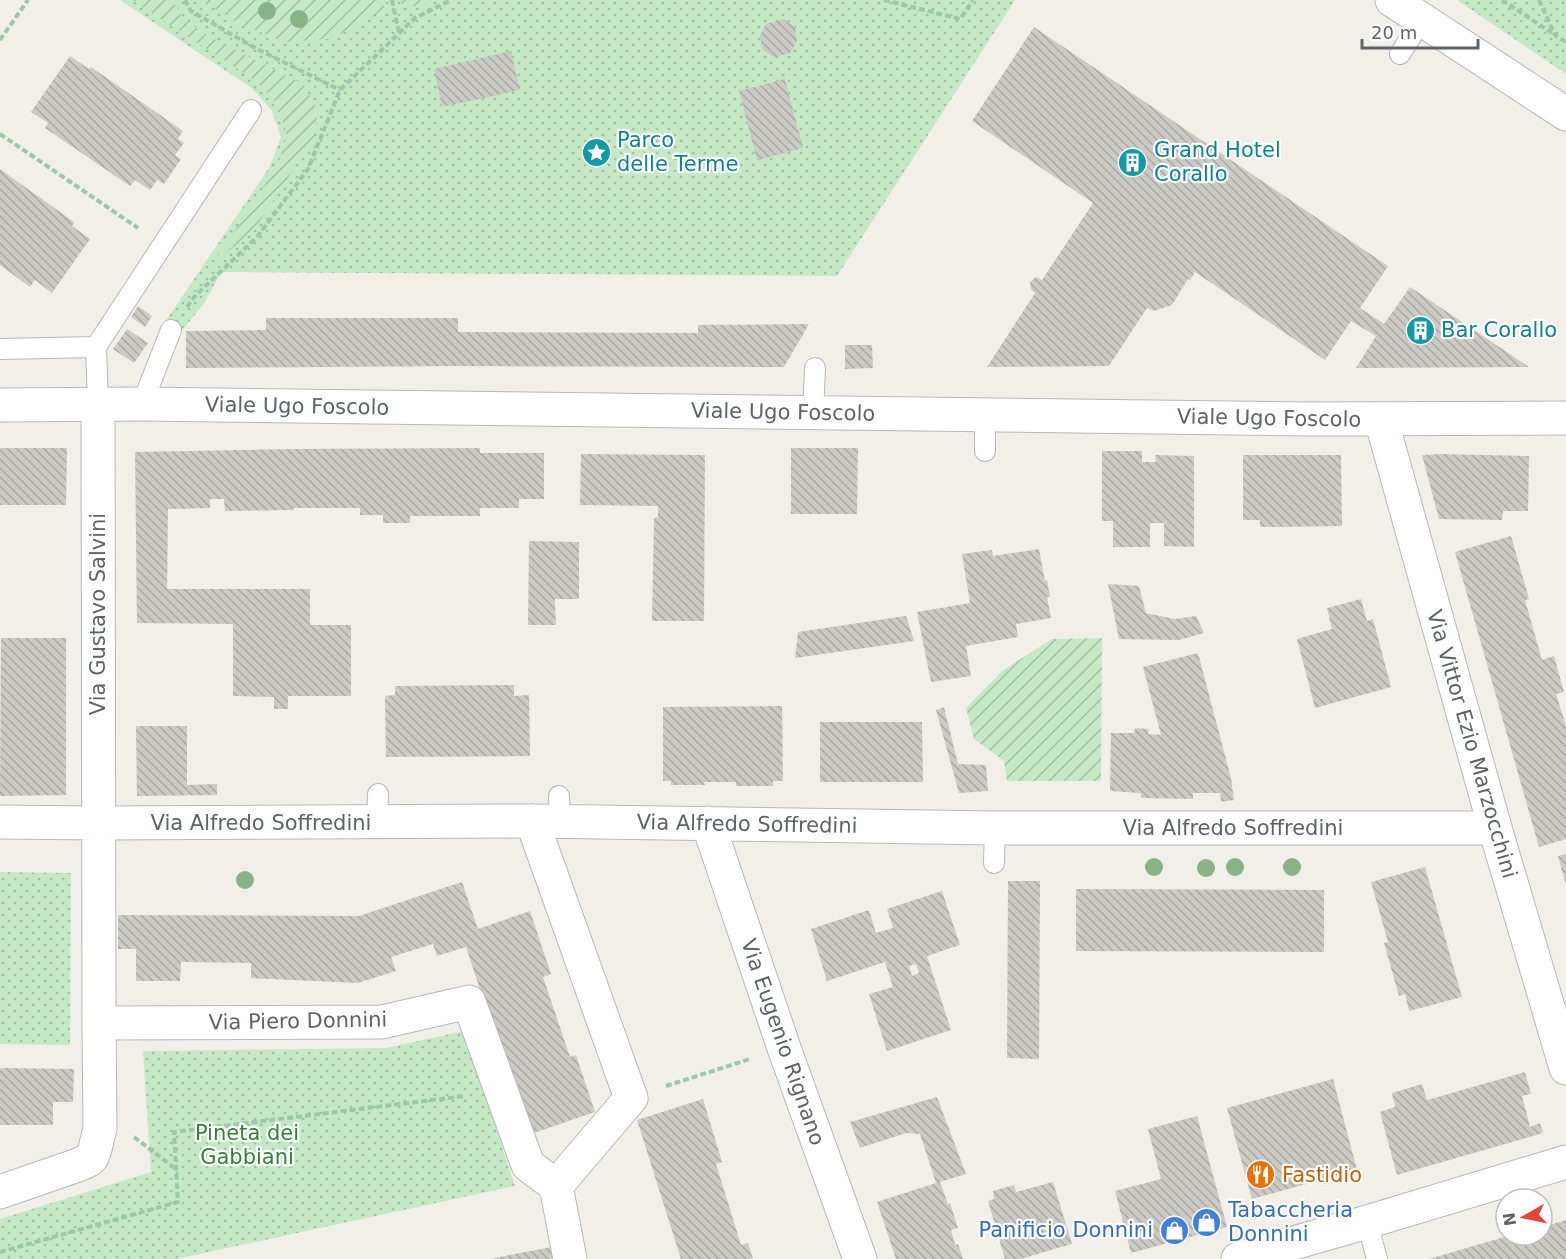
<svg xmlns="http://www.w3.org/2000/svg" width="1566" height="1259" font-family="'DejaVu Sans',sans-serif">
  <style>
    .grass { fill: url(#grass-dots) }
    .garden { fill: url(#garden-furrows) }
    .building { fill: url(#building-back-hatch); fill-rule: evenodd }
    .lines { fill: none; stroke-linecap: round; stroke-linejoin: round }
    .lane-casing { stroke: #b5b8bc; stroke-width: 22 }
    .street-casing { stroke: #b5b8bc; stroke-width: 35 }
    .secondary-casing { stroke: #b6babf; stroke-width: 35 }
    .path { stroke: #9cc7a9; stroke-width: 4; stroke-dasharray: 6 3; stroke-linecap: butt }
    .lane { stroke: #fff; stroke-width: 20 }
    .street { stroke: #fff; stroke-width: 33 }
    .secondary { stroke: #fff; stroke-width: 33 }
    .tree { fill: #89b387 }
    .labels { text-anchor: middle; stroke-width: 4.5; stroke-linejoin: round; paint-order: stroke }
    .culture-label { font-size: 21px; fill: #0d838f; stroke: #fff; text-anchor: start }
    .street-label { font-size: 21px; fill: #5f6368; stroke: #fff }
    .park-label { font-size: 21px; fill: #348238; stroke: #fff }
    .food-label { font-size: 21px; fill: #c56008; stroke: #fff; text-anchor: start }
    .shop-label { font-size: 21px; fill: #366cbe; stroke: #fff; text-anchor: start }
  </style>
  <defs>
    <pattern id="grass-dots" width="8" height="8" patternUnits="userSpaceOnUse" patternTransform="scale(1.5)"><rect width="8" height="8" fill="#c5e8c5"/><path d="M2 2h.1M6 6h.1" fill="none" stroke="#a3c0a4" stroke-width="1.8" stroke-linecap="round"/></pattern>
    <pattern id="garden-furrows" width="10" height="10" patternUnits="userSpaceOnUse" patternTransform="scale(1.5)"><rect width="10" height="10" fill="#c5e8c5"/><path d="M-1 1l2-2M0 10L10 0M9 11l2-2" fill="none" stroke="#a3c0a4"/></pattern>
    <pattern id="building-back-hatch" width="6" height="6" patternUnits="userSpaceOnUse" patternTransform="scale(1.5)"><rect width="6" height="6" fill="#cccac5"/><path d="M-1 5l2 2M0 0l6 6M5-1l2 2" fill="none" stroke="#a9a8a4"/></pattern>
  </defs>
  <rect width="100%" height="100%" fill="#f1efe8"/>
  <!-- grass -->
  <path class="grass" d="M120,0h895l-178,276 -616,-4 -16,30 -24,30 -16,-10 104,-154 12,-31 -9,-26 -19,-22z
    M1457,0h109v74z
    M0,872l71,1 -1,172 -70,-1z
    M464,1031l51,155 -339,73h-176v-40l151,-47 -8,-121 243,-3z"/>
  <!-- garden -->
  <path class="garden" d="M132,0h40l12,20 30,19 89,45 15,26 -5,29 -60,93 -39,30 64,-97 9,-30 -11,-32 -19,-21z
    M200,0h183l1,8 -22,17 -34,14 -44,3 -46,-19z
    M401,0h31l-14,7 -16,-3z
    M1102,638l-1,143h-94l-3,-20 -30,-22 -8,-31 36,-37 50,-32z"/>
  <!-- building -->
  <path class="building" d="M783,19l12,8 2,14 -7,12 -16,4 -11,-7 -3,-14 6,-12z
    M1034,27l354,239 -28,42 24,16 26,-37 119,80 -173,1 20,-32 -25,-15 -26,39 -130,-88 -5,8 -2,-1 -16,26 -18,6 -7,-3 -38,58 -122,1 48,-74 -4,-4 -1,-7 6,-5 6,3 51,-77 -121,-82z
    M511,51l9,39 -78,17 -8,-38z
    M70,56l19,13 2,-2 92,64 -5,8 6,4 -9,12 6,4 -17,25 -7,-4 -7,10 -15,-10 -5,6 -85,-58 3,-5 -17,-11z
    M785,79l18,69 -46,12 -18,-69z
    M0,169l74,53 -2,4 18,13 -38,54 -17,-13 -5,7 -30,-22z
    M138,306l14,10 -7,11 -14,-10z
    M266,318h192v14l240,1v-8l111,-1 -25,43 -326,-1 -272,2v-37l80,-1z
    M127,329l21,14 -14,20 -21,-14z
    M845,345h27l1,23 -28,1z
    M0,448h67l-1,57h-66z
    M480,448v5h64v46h-25v9h-39v8h-70v7h-27v-8h-23v-7h-66l-1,2 -68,1 -1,-12h-14v9l-42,1 -1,80h143v36h41v71h-63v13h-14v-12l-41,-1v-72l-96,-1 -2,-171 158,-3z
    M791,448h67l-1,66h-66z
    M1102,451h40v11h14l-1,-7 39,1v91l-30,-1v-23h-14v24h-37v-26h-11z
    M581,454l124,1 -1,166h-52l2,-103 4,-1v-11l-78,-1z
    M1440,454l89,2 -1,55h-25l-1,9 -63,-1 -17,-64z
    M1243,455h98l1,71 -82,1v-7h-17z
    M1511,536l18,63 -4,1 17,60 12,-4 10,36 -8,2 10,32v113l-27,8 -84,-295z
    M529,541l50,1v57h-24l1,26h-28z
    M1039,549l6,32 2,-1 3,17h-3l4,21 -35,6 2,13 -52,9 5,30 -40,6 -14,-70 53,-9 -8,-49 30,-4 1,6z
    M1108,584l31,2 7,27 29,6 21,-3 8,17 -25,7 -60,-1z
    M1361,599l6,22 6,-2 18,68 -76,21 -18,-69 35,-10 -5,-21z
    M906,616l8,25 -119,17 3,-26z
    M1,638h65v157l-66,1z
    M1198,653l33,125 3,22 -13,2 -1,-9h-27v6l-52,-1v-5l-31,-2 1,-58h23l1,-5 14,1 -1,5 13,1 -18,-68z
    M514,685v11l15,-1 1,61 -144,1 -1,-61 10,-1v-9z
    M782,706l1,75h-10v5h-37v-4h-32l1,3h-34v-4h-8v-74z
    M944,707l14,57 28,1 2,26 -29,2 -23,-83z
    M820,722h102l1,60h-103z
    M136,726h51v59l30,-1v11l-80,1z
    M1566,854v28h-1l-7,-26z
    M1425,867l37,130 -53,14 -4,-17 -6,2 -15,-53 4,-1 -17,-60z
    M1008,881h32l-1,178 -32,-1z
    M462,882l16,47 52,-18 21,63 -8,3 27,80 6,-2 19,57 -67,23 -62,-188 -29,9 -4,-12 -42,13 5,14 -38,12 -107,-5v-15l-70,-1 -1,19h-44v-32h-18v-34l241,1z
    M1076,889l248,1v62l-248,-1z
    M942,891l18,54 -33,11 24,74 -64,21 -18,-57 24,-7 -8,-25 -58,19 -16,-52 58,-19 7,23 17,-5 -6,-19zM916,964l3,9 -7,3 -3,-10z
    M0,1068l74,1 -1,33h-20v23h-53z
    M1525,1072l6,22 -9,2 8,31 10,-4 3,10 -146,42 -17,-63 15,-5 -3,-14 30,-9 5,16z
    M1333,1079l24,91 -105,29 -25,-91z
    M937,1097l29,77 -26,8 8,22 2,-1 8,25 -7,2 4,15 3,-1 5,15h-67l-19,-57 59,-19 -16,-49 -14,-1 -46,15 -10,-26z
    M703,1099l19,63 -6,2 25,81 7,-2 5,16h-72l-44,-139z
    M1197,1116l30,111 -96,26 -16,-62 46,-12 -13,-50z
    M1053,1182l19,62 -52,15h-15l-17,-58 6,-2 -1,-8 21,-6 2,7z
    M1566,1220v39h-137l82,-24h31v-8z
    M552,1247l2,12h-60v-1z"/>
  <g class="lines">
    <defs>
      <path id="lane" d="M1400,54l22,-35
        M0,349l96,-2
        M98,404l-2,-57 155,-237
        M142,404l29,-74
        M813,413l2,-45
        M985,451v-36
        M559,796l1,25
        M377,823l1,-29
        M994,863l1,-35
        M1367,1222l10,37"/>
      <path id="street" d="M98,404l1,619
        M0,405l142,-1 1167,15 257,-1
        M1381,419l114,409 71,240
        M532,821l99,277 -75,88
        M0,822l98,1 434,-2 463,7h500
        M708,823l76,225 76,211
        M556,1186l14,73
        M0,1192l78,-27 11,-5 3,-3 3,-8 5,-21 -1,-105 283,-1 87,-20 59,163 28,21
        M1238,1259l129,-37 199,-60"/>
      <path id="secondary" d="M1392,0l174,114"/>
    </defs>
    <!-- lane casing -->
    <use href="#lane" class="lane-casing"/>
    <!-- street casing -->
    <use href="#street" class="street-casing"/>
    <!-- secondary casing -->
    <use href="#secondary" class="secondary-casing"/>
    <!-- path -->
    <path class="path" d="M185,0l6,11 66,38 83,41
      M392,0l7,33
      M884,0l76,19 13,-19
      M1502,0l53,35
      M1539,0l16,35 11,7
      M0,40l28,-40
      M0,134l138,94
      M187,307l7,-10 63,-60 51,-68 32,-79 75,-72 36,-18
      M666,1086l84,-27
      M134,1137l42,32
      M0,1252l178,-50 -4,-70 291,-36"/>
    <!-- lane -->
    <use href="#lane" class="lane"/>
    <!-- street -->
    <use href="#street" class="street"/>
    <!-- secondary -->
    <use href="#secondary" class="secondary"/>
  </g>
  <!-- trees -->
  <g class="tree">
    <circle cx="267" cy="11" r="9"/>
    <circle cx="299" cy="19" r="9"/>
    <circle cx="1154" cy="867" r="9"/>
    <circle cx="1235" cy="867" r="9"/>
    <circle cx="1292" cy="867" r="9"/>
    <circle cx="1206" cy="868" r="9"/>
    <circle cx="245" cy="880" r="9"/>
  </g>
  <!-- icons -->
  <defs>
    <symbol id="sight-disc" viewBox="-11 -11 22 22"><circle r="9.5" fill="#0f9aa8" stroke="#fff"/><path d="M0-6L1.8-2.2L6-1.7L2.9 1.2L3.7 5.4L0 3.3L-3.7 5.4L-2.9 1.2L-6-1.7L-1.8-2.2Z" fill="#fff"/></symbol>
    <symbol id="building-disc" viewBox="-11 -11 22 22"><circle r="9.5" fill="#0f9aa8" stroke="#fff"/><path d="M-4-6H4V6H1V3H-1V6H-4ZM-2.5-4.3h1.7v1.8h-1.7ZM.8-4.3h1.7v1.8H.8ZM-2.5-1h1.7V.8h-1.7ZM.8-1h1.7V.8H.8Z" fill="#fff"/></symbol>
    <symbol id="restaurant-disc" viewBox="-11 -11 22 22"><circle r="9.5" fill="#e8710a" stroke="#fff"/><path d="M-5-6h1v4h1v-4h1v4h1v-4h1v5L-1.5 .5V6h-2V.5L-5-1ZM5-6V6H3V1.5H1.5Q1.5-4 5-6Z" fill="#fff"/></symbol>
    <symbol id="shop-disc" viewBox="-11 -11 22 22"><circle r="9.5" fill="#3f7fe0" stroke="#fff"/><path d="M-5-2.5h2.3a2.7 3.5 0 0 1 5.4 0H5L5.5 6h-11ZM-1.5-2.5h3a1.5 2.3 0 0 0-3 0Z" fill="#fff"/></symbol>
  </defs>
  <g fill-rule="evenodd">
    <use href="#sight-disc" x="580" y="136" width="33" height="33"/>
    <use href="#building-disc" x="1116" y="146" width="33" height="33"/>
    <use href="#building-disc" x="1404" y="314" width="33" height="33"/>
    <use href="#restaurant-disc" x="1244" y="1158" width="33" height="33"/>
    <use href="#shop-disc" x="1190" y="1206" width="33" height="33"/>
    <use href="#shop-disc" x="1158" y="1214" width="33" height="33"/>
  </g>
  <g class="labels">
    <!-- culture labels -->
    <g class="culture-label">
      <text x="617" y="147">Parco<tspan x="617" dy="24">delle Terme</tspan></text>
      <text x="1154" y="157">Grand Hotel<tspan x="1154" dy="24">Corallo</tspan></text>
      <text x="1441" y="337">Bar Corallo</text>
    </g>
    <!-- street labels -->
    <g class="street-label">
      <text transform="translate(297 406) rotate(1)" y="7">Viale Ugo Foscolo</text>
      <text transform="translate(783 412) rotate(1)" y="7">Viale Ugo Foscolo</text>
      <text transform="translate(1269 418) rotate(1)" y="7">Viale Ugo Foscolo</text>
      <text transform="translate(98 614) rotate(-90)" y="7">Via Gustavo Salvini</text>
      <text transform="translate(1472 744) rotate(74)" y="7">Via Vittor Ezio Marzocchini</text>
      <text x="261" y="830">Via Alfredo Soffredini</text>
      <text transform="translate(747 824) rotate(1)" y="7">Via Alfredo Soffredini</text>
      <text x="1233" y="835">Via Alfredo Soffredini</text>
      <text transform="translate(298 1021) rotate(-1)" y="7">Via Piero Donnini</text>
      <text transform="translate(783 1042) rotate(71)" y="7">Via Eugenio Rignano</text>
    </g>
    <!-- park labels -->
    <g class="park-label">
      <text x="247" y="1140">Pineta dei<tspan x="247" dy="24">Gabbiani</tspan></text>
    </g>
    <!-- food labels -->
    <g class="food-label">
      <text x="1282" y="1182">Fastidio</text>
    </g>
    <!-- shop labels -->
    <g class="shop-label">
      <text x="1228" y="1217">Tabaccheria<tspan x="1228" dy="24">Donnini</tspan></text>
      <text x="1153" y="1237" text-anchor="end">Panificio Donnini</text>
    </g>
  </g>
  <!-- north arrow -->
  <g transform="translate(1524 1217) rotate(261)"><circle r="28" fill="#ffffff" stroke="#bfc1c3" stroke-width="1.5"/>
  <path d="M0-4.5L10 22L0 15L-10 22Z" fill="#ea4335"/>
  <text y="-9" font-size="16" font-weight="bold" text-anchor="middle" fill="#5f6368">N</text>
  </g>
  <!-- scale -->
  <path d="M1362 39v9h116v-9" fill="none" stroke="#5f6368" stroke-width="3"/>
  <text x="1371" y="39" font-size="18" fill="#5f6368" stroke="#ffffff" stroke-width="4.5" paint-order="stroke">20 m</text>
</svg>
